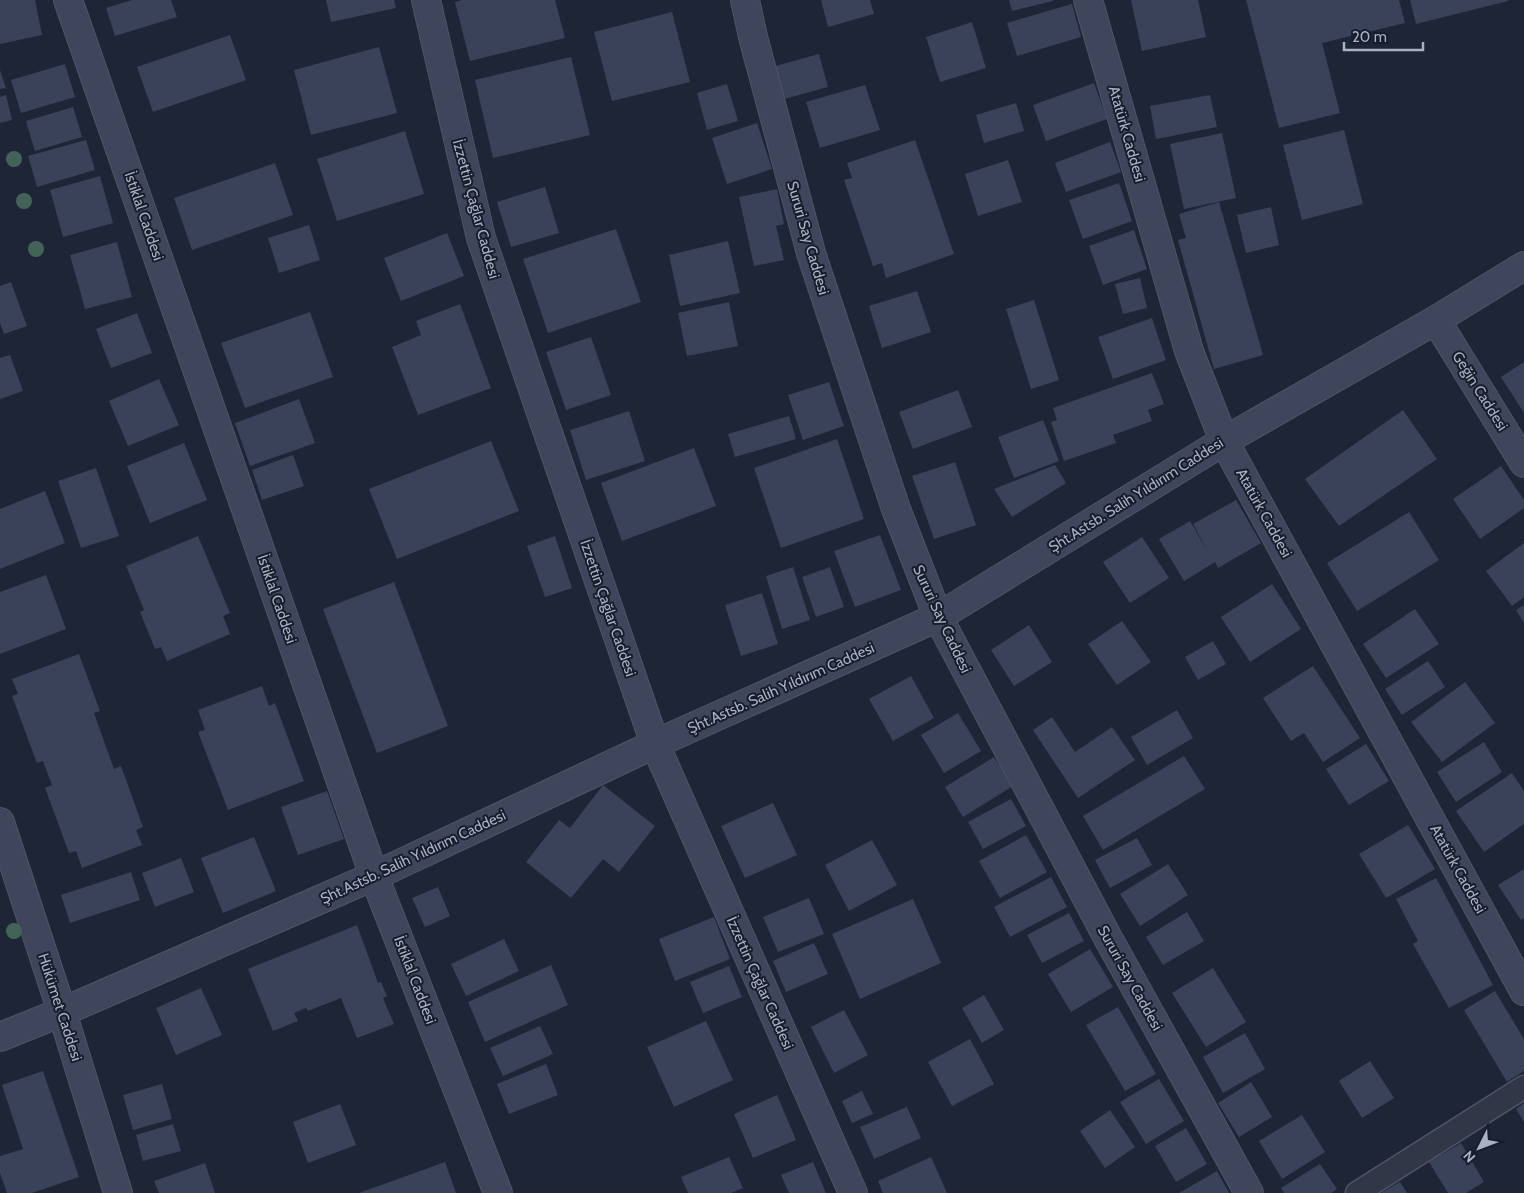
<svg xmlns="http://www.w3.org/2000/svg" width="1524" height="1193" font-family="Cabin,sans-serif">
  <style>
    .building { fill: #394258 }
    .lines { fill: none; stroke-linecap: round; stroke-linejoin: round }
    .street-casing { stroke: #4f5466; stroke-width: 25 }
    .secondary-casing { stroke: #4f5466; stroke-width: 30 }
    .street { stroke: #313747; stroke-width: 22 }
    .secondary { stroke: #3f455b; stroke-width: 28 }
    .tree { fill: #436359 }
    .labels { text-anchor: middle; stroke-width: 4; stroke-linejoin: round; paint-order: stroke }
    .street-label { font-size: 15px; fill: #abb1c5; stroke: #171d2c }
  </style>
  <rect width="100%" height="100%" fill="#1e2537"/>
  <!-- building -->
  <path class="building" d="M0,0h35l7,35 -42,9z
    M132,0h39l6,17 -62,19 -9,-28z
    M326,0h68l2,8 -65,14z
    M462,0h93l10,38 -95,23 -15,-59z
    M821,0h49l4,14 -46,13z
    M1009,0h44v1l-41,10z
    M1131,0h67l8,37 -64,14z
    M1246,0h153l6,23 -83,20 18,70 -61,15z
    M1410,0h98v1l-92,23z
    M1072,4l9,33 -64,19 -10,-33z
    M672,12l18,70 -78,19 -18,-69z
    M972,22l14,46 -46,14 -14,-45z
    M230,35l16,45 -93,32 -16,-45z
    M379,47l18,66 -86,22 -17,-65z
    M819,54l9,33 -47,13 -9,-33z
    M571,57l19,78 -97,23 -18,-78z
    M65,64l10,33 -54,16 -10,-33z
    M0,70l6,18 -6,1z
    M1094,83l13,36 -61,22 -13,-36z
    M727,84l11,37 -31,9 -10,-37z
    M865,85l15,45 -60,18 -14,-46z
    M6,95l6,25 -12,3v-26z
    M1210,95l7,32 -61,12 -6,-33z
    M1016,103l8,28 -40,12 -8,-28z
    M73,107l9,30 -47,14 -9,-30z
    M757,123l15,46 -45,15 -15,-46z
    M1344,130l19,74 -61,16 -19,-75z
    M405,131l19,63 -87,27 -20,-62z
    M1222,133l14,65 -52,11 -14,-65z
    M86,140l9,30 -58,17 -9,-31z
    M915,140l39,114 -68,24 -4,-15 -9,3 -29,-86 8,-2 -5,-15z
    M1110,142l11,30 -55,20 -11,-29z
    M1008,160l14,42 -44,14 -13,-42z
    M275,163l18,52 -101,35 -18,-52z
    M100,176l13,47 -50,14 -13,-47z
    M1119,183l13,38 -49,18 -14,-39z
    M545,187l14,46 -48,14 -14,-45z
    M777,189l7,35 -8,2 8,34 -30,6 -15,-69z
    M1219,202l44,153 -49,14 -36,-129 8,-2 -7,-24z
    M1271,207l8,38 -33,8 -9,-38z
    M309,225l11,35 -41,13 -11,-35z
    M616,229l25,73 -93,31 -25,-74z
    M1134,230l13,39 -44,16 -14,-39z
    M447,233l17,43 -63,25 -17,-43z
    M728,241l12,52 -60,13 -11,-51z
    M117,242l15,55 -47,12 -15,-54z
    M1140,278l7,30 -24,6 -8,-30z
    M11,282l16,44 -23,8 -4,-11v-37z
    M917,291l14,41 -49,16 -13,-42z
    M1034,300l25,80 -28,9 -25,-80z
    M729,302l9,44 -51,10 -9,-43z
    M460,304l31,84 -73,27 -26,-68 29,-12 -5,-14z
    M310,312l23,65 -88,31 -24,-65z
    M137,313l15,40 -41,15 -15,-39z
    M1152,318l14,42 -53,19 -15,-42z
    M591,337l20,58 -45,15 -20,-58z
    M10,355l13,36 -23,8v-41z
    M1524,362v51l-23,-36z
    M1152,373l12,31 -16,6 4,11 -39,14 3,8 -52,18 -13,-39 6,-2 -4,-12z
    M159,379l20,46 -51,21 -19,-45z
    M829,382l15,44 -41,14 -15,-45z
    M958,390l14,37 -59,22 -14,-37z
    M299,399l16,44 -65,23 -15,-43z
    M1403,410l34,49 -98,67 -34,-47z
    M629,411l16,50 -59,19 -16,-50z
    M789,416l7,23 -61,18 -7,-23z
    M1043,420l16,41 -45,17 -16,-41z
    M837,439l27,80 -83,29 -27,-80z
    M491,441l28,70 -122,48 -28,-70z
    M184,443l23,57 -57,23 -23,-57z
    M694,448l22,58 -94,35 -21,-58z
    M293,455l11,31 -42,14 -10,-30z
    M955,462l21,63 -42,14 -22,-63z
    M1055,465l11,18 -54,34 -18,-28z
    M1501,466l23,34v8l-44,31 -27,-40z
    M96,468l23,68 -38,12 -23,-67z
    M45,491l20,52 -65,26v-60z
    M1236,500l25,43 -43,25 -3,-6 -31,19 -25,-42 31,-18 20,34 -17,-31z
    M1409,512l30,48 -82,51 -30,-48z
    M880,535l21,55 -46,17 -21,-56z
    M198,536l32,77 -7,3 7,18 -63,27 -6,-14 -6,2 -15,-37 4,-2 -18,-44z
    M555,536l17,52 -27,9 -18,-51z
    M1142,537l27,41 -39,25 -27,-41z
    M1524,543v54l-12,9 -26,-35z
    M793,567l17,53 -28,9 -16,-53z
    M830,567l14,40 -28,10 -14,-40z
    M46,575l20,54 -66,25v-62z
    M394,582l54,144 -71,27 -54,-144z
    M1272,584l29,45 -51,33 -29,-45z
    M762,593l16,51 -37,12 -16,-51z
    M1524,605v18l-8,-13z
    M1415,609l24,35 -53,34 -23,-34z
    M1122,621l29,41 -34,23 -29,-41z
    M1029,625l23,37 -38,24 -23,-36z
    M1213,641l13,23 -28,16 -13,-23z
    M79,654l21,57 -6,2 20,56 7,-3 22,61 -7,3 6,15 -60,23 -6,-17 -7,2 -24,-65 7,-3 -9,-24 -6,2 -25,-67 6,-2 -6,-15z
    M1428,661l17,26 -43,28 -17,-26z
    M1313,666l47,72 -37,24 -19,-29 -13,8 -28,-43z
    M911,676l23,42 -41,23 -24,-42z
    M1465,682l30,41 -53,39 -31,-40z
    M262,686l7,20 6,-3 29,78 -76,29 -30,-78 7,-2 -7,-20z
    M1177,710l16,28 -46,27 -16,-28z
    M958,713l23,38 -37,22 -23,-38z
    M1052,717l23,35 37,-25 23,33 -57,38 -45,-68z
    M1484,742l18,30 -46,30 -19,-30z
    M1366,744l23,37 -40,24 -23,-36z
    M1184,756l21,33 -102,61 -20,-34z
    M994,757l19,29 -50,31 -18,-30z
    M1512,773l12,18v33l-40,28 -28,-41z
    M603,785l52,41 -36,46 -16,-13 -32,39 -45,-36 33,-42 11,8z
    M327,791l17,48 -46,16 -17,-48z
    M1011,799l15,27 -43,23 -15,-27z
    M773,803l24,52 -52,23 -24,-52z
    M1408,825l27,44 -49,29 -27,-44z
    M1026,835l21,37 -47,26 -21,-37z
    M254,837l22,54 -53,22 -22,-55z
    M1137,838l15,27 -42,23 -15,-28z
    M872,840l25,45 -48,26 -24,-46z
    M181,858l13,34 -39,15 -13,-34z
    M1168,864l20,31 -48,31 -20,-32z
    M1524,869v49l-3,2 -23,-35z
    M131,872l9,28 -70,23 -9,-28z
    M1051,877l16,30 -57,30 -16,-30z
    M1436,878l57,107 -44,23 -36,-64 5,-3 -22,-42z
    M438,887l12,29 -25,11 -13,-29z
    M809,898l15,36 -46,18 -15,-35z
    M913,899l28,64 -81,36 -28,-65z
    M1187,912l17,29 -41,24 -17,-28z
    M1069,913l15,28 -42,22 -15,-28z
    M714,917l16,42 -55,22 -16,-42z
    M357,925l21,58 3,-1 6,14 -4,2 11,26 -37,14 -16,-40 -33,13 -2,-3 -12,5 4,8 -25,10 -25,-62z
    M504,939l15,32 -53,25 -15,-32z
    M814,943l14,31 -42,18 -13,-31z
    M1090,949l23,38 -42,25 -23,-38z
    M551,965l17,40 -83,37 -17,-40z
    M729,966l13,31 -39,16 -13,-31z
    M1213,968l33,54 -40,25 -34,-54z
    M201,988l21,47 -46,20 -20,-47z
    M1495,991l29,48v32l-17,11 -43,-72z
    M984,995l20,35 -22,13 -20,-35z
    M1118,1007l38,67 -31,17 -39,-66z
    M844,1010l24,45 -34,18 -23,-46z
    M706,1021l27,59 -59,27 -27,-60z
    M540,1026l13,28 -50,22 -13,-28z
    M1245,1033l20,36 -42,24 -20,-36z
    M970,1039l24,45 -42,22 -24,-44z
    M1370,1061l24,37 -32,20 -23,-37z
    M546,1064l12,31 -49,19 -12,-30z
    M43,1071l36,106 -47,16h-25l-7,-20v-17l23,-7 -21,-64z
    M1159,1079l25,42 -38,23 -26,-42z
    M1251,1082l21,35 -33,20 -21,-34z
    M162,1084l10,35 -39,11 -10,-35z
    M862,1091l11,23 -21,9 -10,-22z
    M777,1095l19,45 -43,18 -19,-44z
    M1524,1103v19l-8,-13z
    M340,1104l16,41 -48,18 -15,-41z
    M907,1107l14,31 -47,21 -14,-32z
    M1110,1110l25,37 -30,21 -25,-37z
    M1302,1115l23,37 -43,27 -23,-38z
    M173,1124l8,27 -38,10 -7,-26z
    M1186,1128l21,36 -31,18 -21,-36z
    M1461,1143l23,39 -18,11h-18l-19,-31z
    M729,1157l14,31 -12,5h-43l-7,-16z
    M931,1157l16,36h-64l-5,-12z
    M445,1162l11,31h-97z
    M813,1162l13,31h-37l-8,-18z
    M205,1163l10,30h-56l-5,-12z
    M1320,1164l17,25 -6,4h-47l-3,-5z
    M1217,1171l12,22h-50z
    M1400,1182l7,11h-26z"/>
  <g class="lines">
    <defs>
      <path id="street" d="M1357,1193l167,-106"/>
      <path id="secondary" d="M68,0l306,876 124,317
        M426,0l55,238 174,506 198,449
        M745,0l8,37 58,216 85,256 42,108 170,321 141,255
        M1088,0l101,351 35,90 300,550
        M1436,320l88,143
        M0,822l62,190 56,181
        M0,1037l62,-25 312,-136 281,-132 283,-127 286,-176 212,-121 88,-54"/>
    </defs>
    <!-- street casing -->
    <use href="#street" class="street-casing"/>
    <!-- secondary casing -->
    <use href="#secondary" class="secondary-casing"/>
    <!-- street -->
    <use href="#street" class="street"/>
    <!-- secondary -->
    <use href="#secondary" class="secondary"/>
  </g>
  <!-- trees -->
  <g class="tree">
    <circle cx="14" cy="159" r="8"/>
    <circle cx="24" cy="201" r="8"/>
    <circle cx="36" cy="249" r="8"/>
    <circle cx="14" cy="931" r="8"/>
  </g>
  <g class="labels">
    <!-- street labels -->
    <g class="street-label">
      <text transform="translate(1127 134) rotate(74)" y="5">Atatürk Caddesi</text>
      <text transform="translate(476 209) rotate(75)" y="5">İzzettin Çağlar Caddesi</text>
      <text transform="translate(144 216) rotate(71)" y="5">İstiklal Caddesi</text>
      <text transform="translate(808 238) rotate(74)" y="5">Sururi Say Caddesi</text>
      <text transform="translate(1480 391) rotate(58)" y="5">Geğin Caddesi</text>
      <text transform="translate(1136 495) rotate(-32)" y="5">Şht.Astsb. Salih Yıldırım Caddesi</text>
      <text transform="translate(1264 513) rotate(61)" y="5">Atatürk Caddesi</text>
      <text transform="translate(277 599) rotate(71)" y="5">İstiklal Caddesi</text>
      <text transform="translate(608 608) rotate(71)" y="5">İzzettin Çağlar Caddesi</text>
      <text transform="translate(942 619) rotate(65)" y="5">Sururi Say Caddesi</text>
      <text transform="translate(781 688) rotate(-24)" y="5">Şht.Astsb. Salih Yıldırım Caddesi</text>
      <text transform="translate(413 857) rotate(-25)" y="5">Şht.Astsb. Salih Yıldırım Caddesi</text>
      <text transform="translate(1458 869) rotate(61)" y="5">Atatürk Caddesi</text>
      <text transform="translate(1130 978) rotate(61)" y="5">Sururi Say Caddesi</text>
      <text transform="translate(415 980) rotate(69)" y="5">İstiklal Caddesi</text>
      <text transform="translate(760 983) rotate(66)" y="5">İzzettin Çağlar Caddesi</text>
      <text transform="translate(60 1007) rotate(72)" y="5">Hükümet Caddesi</text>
    </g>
  </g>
  <!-- north arrow -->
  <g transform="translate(1479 1148) rotate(228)" stroke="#171d2c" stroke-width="4" paint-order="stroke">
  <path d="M0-4L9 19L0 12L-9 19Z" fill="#abb1c5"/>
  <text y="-8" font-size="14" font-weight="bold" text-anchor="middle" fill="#abb1c5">N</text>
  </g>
  <!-- scale -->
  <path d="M1344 42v8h79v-8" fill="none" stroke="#abb1c5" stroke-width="2.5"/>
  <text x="1352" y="42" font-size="15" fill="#abb1c5" stroke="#171d2c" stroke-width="4" paint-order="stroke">20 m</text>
</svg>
